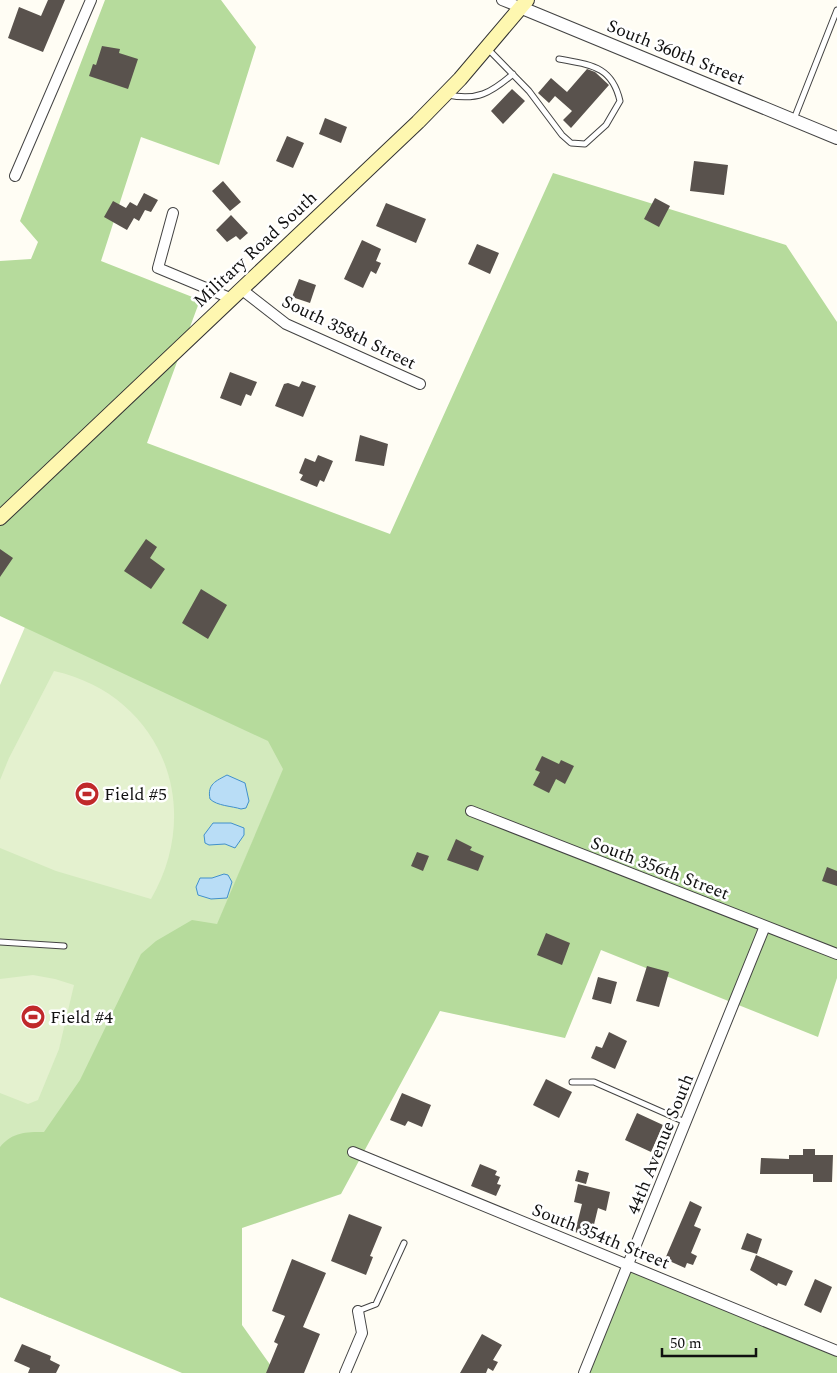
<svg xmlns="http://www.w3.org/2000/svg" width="837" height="1373" font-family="Spectral,serif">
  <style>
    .green { fill: #d3eabd }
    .forest { fill: #b6db9c }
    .pitch { fill: #e4f1cf }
    .water { fill: #b9ddf6; stroke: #4190cc }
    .building { fill: #59524d }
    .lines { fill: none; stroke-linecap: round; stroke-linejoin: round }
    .service-casing { stroke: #434343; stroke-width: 7 }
    .minor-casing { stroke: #434343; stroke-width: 12 }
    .tertiary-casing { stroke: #434343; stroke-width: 14 }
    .secondary-casing { stroke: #323232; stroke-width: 16 }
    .service { stroke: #fff; stroke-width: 5 }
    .minor { stroke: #fff; stroke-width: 10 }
    .tertiary { stroke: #fff; stroke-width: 12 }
    .secondary { stroke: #fef7b0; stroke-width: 14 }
    .labels { text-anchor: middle; stroke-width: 5; stroke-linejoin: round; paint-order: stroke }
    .street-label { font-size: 18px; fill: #101010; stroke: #fff }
    .poi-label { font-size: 18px; fill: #101010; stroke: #fff; text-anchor: start }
  </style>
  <rect width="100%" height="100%" fill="#fffdf4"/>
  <!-- green -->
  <path class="green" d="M25,627l270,115 -245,576 -50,-21v-612z"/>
  <!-- forest -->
  <path class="forest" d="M105,0h116l35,47 -37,118 -78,-28 -40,124 99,39 -53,143 243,91 163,-361 233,72 51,77v656l-19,59 -217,-87 -36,88 -125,-27 -99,183 -99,34v97l34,48h-94l-182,-76v-150c13,-15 25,-15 44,-15l36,-52 61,-126 15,-13 36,-21 25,4 66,-155 -15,-28 -268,-125v-355l31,-2 7,-17 -18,-21z
    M629,1265l208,86v22h-253z"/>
  <!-- pitch -->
  <path class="pitch" d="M54,671c107,24 151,135 97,228l-95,-28 -56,-23v-68l9,-22z
    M33,975l22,4 19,6 -15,64 -21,51 -10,4 -28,-11v-114z"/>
  <!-- water -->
  <path class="water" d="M227,775l18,8 4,18 -3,7 -5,1c-9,-3 -24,-3 -31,-10 -3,-15 6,-18 17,-24z
    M213,823h18l13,5v7l-9,13 -10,-4 -16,1 -4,-2 -1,-8z
    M224,874l4,1 4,7 -5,16 -16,1 -13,-4 -2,-8 4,-9h12z"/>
  <!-- building -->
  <path class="building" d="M48,0h17l-22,52 -35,-14 11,-31 22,9z
    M102,46l18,3 -1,4 19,6 -10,30 -39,-13 4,-12 3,1z
    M587,69l8,3 14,13 -38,43 -8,-8 9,-9 -17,-15 -6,7 -11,-10 13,-15 16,14z
    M512,89l13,12 -22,23 -12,-13z
    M325,118l22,9 -6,16 -22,-9z
    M287,136l17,7 -11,25 -17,-7z
    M694,161l34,4 -4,30 -34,-4z
    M223,181l18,21 -11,9 -18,-20z
    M144,193l14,7 -7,12 -6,-2 -6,11 -5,-3 -7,12 -23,-13 9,-16 13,7 4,-6 7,4z
    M655,198l15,8 -11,21 -15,-8z
    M386,203l40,16 -10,24 -40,-17z
    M231,215l17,18 -8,7 -4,-4 -9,6 -11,-12z
    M362,240l19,9 -5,12 5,2 -5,11 -5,-3 -8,17 -19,-9z
    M477,244l22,9 -9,21 -22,-10z
    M299,279l17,6 -6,18 -18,-6z
    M230,372l27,10 -6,14 -5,-2 -5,12 -21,-8z
    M302,381l14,5 -13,31 -28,-11 9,-22 4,-1 11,4z
    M360,435l28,9 -4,22 -29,-5z
    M318,455l15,6 -9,21 -4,-2 -3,7 -17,-7 3,-5 -4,-2 6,-15 10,4z
    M146,539l11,8 -7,11 15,11 -14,20 -27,-18z
    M0,549l13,9 -13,19z
    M201,589l26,16 -19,34 -26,-16z
    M542,756l17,8 2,-4 13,6 -9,18 -9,-5 -7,14 -16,-8 7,-13 -5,-2z
    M456,839l16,8 -2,3 14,6 -6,15 -31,-11z
    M417,852l12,4 -6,15 -12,-5z
    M827,867l10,4v15l-15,-5z
    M546,933l24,10 -8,22 -25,-10z
    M647,966l22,6 -10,35 -23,-6z
    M598,977l19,5 -6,22 -19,-5z
    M609,1032l18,9 -12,28 -24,-11 5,-12 6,2z
    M546,1079l26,13 -13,26 -26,-13z
    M402,1093l29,12 -9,22 -14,-6 -3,5 -15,-6z
    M637,1113l26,12 -12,27 -26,-12z
    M803,1149h12v6h18l-1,27h-19v-8h-53l1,-16 28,1v-4h14z
    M480,1164l17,7 -2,4 5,2 -3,7 4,1 -5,11 -25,-10z
    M578,1170l11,3 -3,11 -11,-3z
    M578,1184l32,8 -4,19 -8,-3 -7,29 -16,-5 7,-28 -8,-2z
    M690,1201l12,6 -8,19 7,3 -10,24 6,3 -4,9 -6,-2 -2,5 -20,-9z
    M349,1214l33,13 -12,29 3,1 -7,18 -35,-14z
    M747,1233l15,6 -5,15 -16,-5z
    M756,1255l37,16 -7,15 -8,-3 -1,3 -27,-16z
    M292,1259l34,14 -23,54 17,7 -16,39h-38l12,-29 -4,-2 11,-26 -13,-5z
    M815,1279l17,8 -11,26 -17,-8z
    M482,1334l20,11 -9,15 5,2 -5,9 -5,-3 -2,5h-26z
    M22,1344l29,12 -1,4 10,5 -4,8h-28l2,-5 -16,-7z"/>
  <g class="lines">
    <defs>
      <path id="service" d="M488,49l41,42 33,44 9,8 14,1 21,-19 14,-24c-8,-35 -29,-36 -61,-42
        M448,95c29,6 43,-2 65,-21
        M794,119l43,-109
        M0,942l64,4
        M572,1082h22l91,40
        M358,1311l18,-7 28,-61"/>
      <path id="minor" d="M502,0l20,8
        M15,176l76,-176
        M173,213l-15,55 72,30
        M241,289l45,35 134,60
        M471,811l366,143
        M353,1152l484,199
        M345,1373l17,-40 -4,-22
        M584,1373l181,-447"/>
      <path id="tertiary" d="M522,8l315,130"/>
      <path id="secondary" d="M0,518l418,-396 42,-43 67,-79"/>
    </defs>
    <!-- service casing -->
    <use href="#service" class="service-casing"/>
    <!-- minor casing -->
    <use href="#minor" class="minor-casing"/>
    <!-- tertiary casing -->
    <use href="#tertiary" class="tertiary-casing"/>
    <!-- secondary casing -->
    <use href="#secondary" class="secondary-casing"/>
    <!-- service -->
    <use href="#service" class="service"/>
    <!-- minor -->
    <use href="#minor" class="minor"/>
    <!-- tertiary -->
    <use href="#tertiary" class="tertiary"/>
    <!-- secondary -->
    <use href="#secondary" class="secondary"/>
  </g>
  <!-- icons -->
  <defs>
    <symbol id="stadium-disc" viewBox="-11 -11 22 22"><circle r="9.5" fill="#c0292b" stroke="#fff"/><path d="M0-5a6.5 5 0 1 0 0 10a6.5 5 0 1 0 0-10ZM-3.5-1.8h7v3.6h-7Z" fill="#fff"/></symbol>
  </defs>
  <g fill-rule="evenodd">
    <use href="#stadium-disc" x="73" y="780" width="28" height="28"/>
    <use href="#stadium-disc" x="19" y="1003" width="28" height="28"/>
  </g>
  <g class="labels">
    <!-- street labels -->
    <g class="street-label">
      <text transform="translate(676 52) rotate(22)" y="6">South 360th Street</text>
      <text transform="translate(255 249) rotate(-43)" y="6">Military Road South</text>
      <text transform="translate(349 332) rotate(26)" y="6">South 358th Street</text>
      <text transform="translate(660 868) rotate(21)" y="6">South 356th Street</text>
      <text transform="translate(660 1144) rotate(-68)" y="6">44th Avenue South</text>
      <text transform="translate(601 1236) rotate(22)" y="6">South 354th Street</text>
    </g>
    <!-- poi labels -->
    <g class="poi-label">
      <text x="104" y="800">Field #5</text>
      <text x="50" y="1023">Field #4</text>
    </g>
  </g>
  <!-- scale -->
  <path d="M662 1348v8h94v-8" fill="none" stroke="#101010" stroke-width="2.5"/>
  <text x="670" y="1348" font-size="15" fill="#101010" stroke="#ffffff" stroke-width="4" paint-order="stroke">50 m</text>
</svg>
